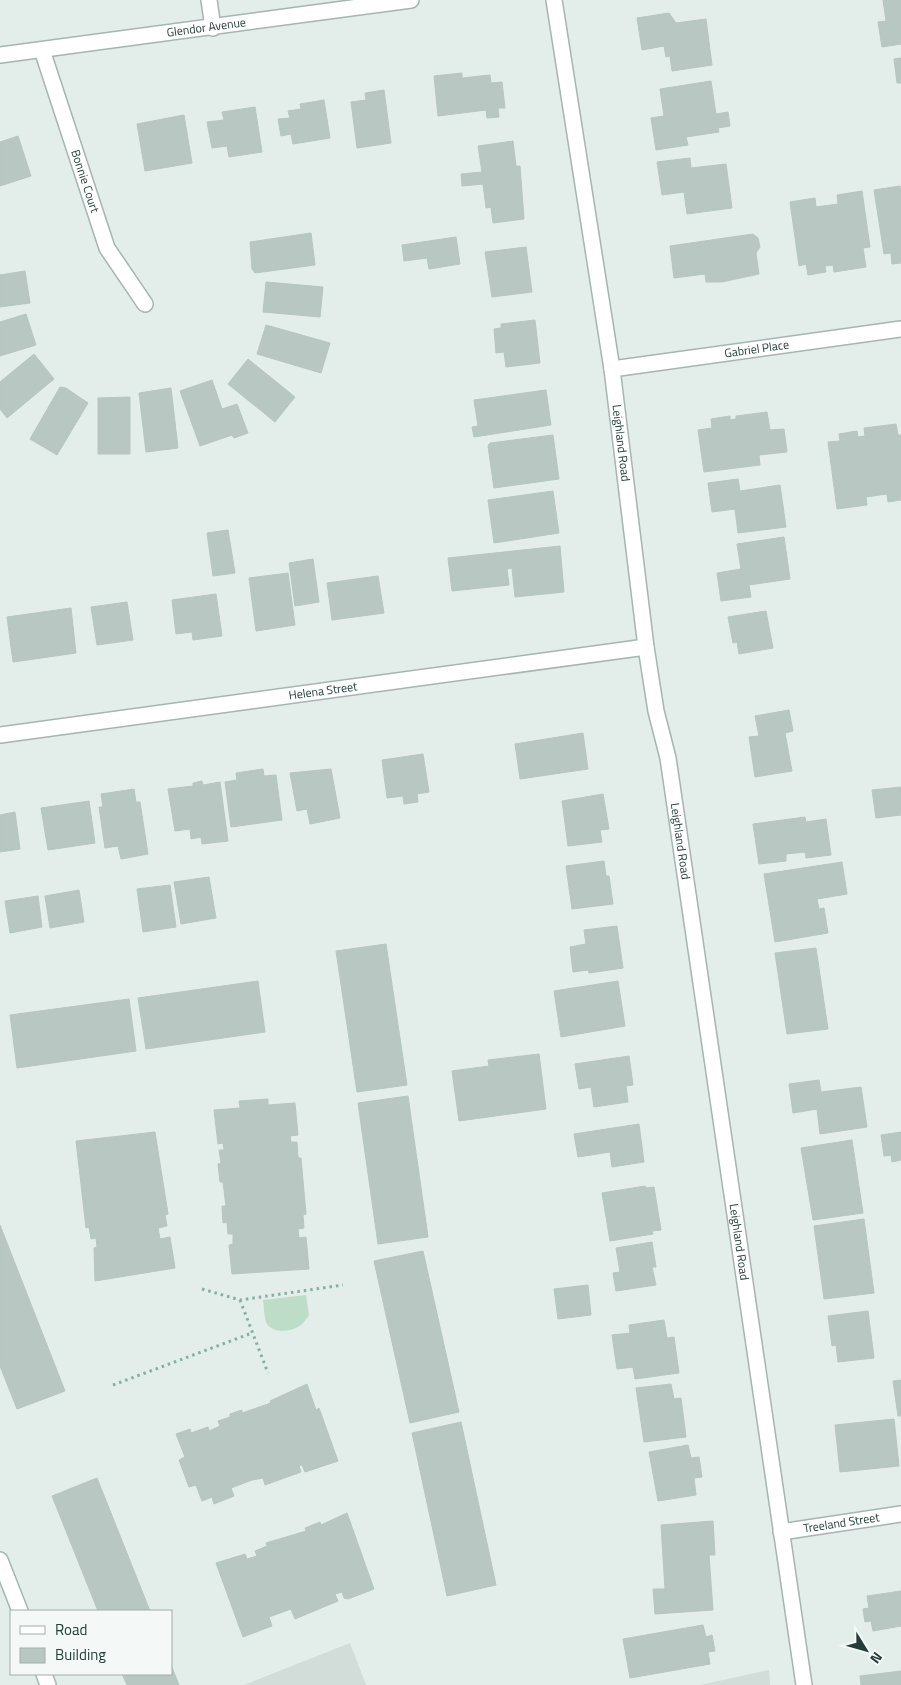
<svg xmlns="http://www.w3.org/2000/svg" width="901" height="1685" font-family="'Titillium Web',sans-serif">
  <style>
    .built { fill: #d2dcd8 }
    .green { fill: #bdddc8 }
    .building { fill: #b9c7c2; stroke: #b6c6c1 }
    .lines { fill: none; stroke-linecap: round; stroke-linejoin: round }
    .minor-casing { stroke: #a6b5b1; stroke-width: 18 }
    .secondary-casing { stroke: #a2b8b2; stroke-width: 18 }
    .path { stroke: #85afa5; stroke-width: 3; stroke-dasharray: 2.5 4; stroke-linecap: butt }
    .minor { stroke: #fff; stroke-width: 15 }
    .secondary { stroke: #fff; stroke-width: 15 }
    .labels { text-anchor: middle; stroke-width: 5; stroke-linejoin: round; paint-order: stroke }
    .street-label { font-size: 12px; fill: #243d39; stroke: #f4f9f7 }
  </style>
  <rect width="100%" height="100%" fill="#e3ede9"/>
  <!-- built -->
  <path class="built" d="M350,1643l16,42h-122z
    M769,1670l1,15h-70z"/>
  <!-- green -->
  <path class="green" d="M306,1295l3,20c-3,5 -6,9 -11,12 -9,5 -25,6 -31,-3 -3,-6 -3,-18 -4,-24z"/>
  <!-- building -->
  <path class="building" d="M883,0h18v44l-19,3 -4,-25 8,-1z
    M669,13l7,10 30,-4 6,46 -40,6 -2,-15 -4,1 -2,-11 -22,4 -5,-32z
    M901,58v25h-4l-3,-24z
    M462,73v5l28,-3 1,8 11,-1 3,26h-7l1,9 -12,1 -1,-8 -48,6 -4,-40z
    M711,81l5,33 12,-2 2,14 -12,2 1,4 -33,5 2,8 -32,5 -5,-32 13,-2 -4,-27z
    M384,90l7,53 -34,5 -6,-46 15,-2 -1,-7z
    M324,100l6,38 -37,6 -2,-10 -10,2 -3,-17 12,-1 -2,-7 13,-2 -1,-5z
    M255,107l7,45 -33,5 -2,-11 -15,2 -5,-26 17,-2 -2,-8z
    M184,115l8,48 -47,8 -8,-47z
    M18,136l13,40 -31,10v-44z
    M513,141l3,25h4l4,53 -31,4 -2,-16 -5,1 -3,-24 -21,2 -1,-12 21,-2 -4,-26z
    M690,158l1,10 35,-4 6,44 -45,6 -3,-22 -22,3 -5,-33z
    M900,186l1,9v68l-9,1 -1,-11 -7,1 -10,-64z
    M862,191l8,56 -7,1 3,19 -32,5 -1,-7 -8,1 1,6 -18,3 -2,-11 -7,2 -9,-64 25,-4 1,9 22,-3 -1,-9z
    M311,233l4,32 -60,8 -3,-4 -2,-27z
    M753,234l5,4 2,9 -4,6 3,21 -37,8h-16l-1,-8 -31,4 -4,-32z
    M456,237l4,27 -31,5 -2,-11 -23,3 -2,-16z
    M526,247l6,45 -40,5 -7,-45z
    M25,271l5,32 -30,4v-32z
    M266,282l57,5 -3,30 -57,-5z
    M26,314l10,31 -36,11v-34z
    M535,320l5,43 -34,4 -2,-15 -8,1 -2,-24 7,-1v-4z
    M266,325l64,18 -9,30 -64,-19z
    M34,354l20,25 -47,39 -7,-9v-27z
    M248,359l47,38 -20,25 -47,-38z
    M212,380l10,29 15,-5 11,29 -14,5 -2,-3 -32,11 -20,-55z
    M60,387l6,1 22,15 -31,52 -27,-16z
    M171,388l7,60 -32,4 -7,-59z
    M546,390l5,35 -77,12 -2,-10 6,-1 -4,-26z
    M130,397v57h-32v-56z
    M767,412l3,18 14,-1 3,23 -28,3 1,10 -56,7 -6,-42 14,-2 -1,-9 19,-3v4l6,-1v-3z
    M896,424l2,11h3v65l-13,2 -1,-8 -21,3 1,8 -30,4 -9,-67 12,-1 -1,-7 18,-3 1,6 7,-1 -1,-8z
    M553,435l6,44 -65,9 -6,-42 2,-3z
    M738,479l2,12 40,-6 6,42 -48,6 -3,-24 -23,3 -4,-29z
    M553,491l6,42 -65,10 -6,-43z
    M228,530l7,43 -22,3 -6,-43z
    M784,537l6,42 -41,6 2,12 -30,4 -4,-28 24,-4 -4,-25z
    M560,546l4,46 -49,5 -3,-29 -5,1 2,16 -57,6 -4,-33z
    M313,559l6,43 -24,4 -6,-43z
    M288,573l7,52 -39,6 -7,-53z
    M378,576l6,37 -52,7 -5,-37z
    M216,594l6,42 -29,4 -1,-8 -16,2 -4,-34z
    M127,602l6,38 -36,5 -6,-38z
    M71,608l5,45 -63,9 -6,-45z
    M766,611l7,37 -34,6 -2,-12 -4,1 -5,-26z
    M789,710l4,21 -8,2 7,38 -37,6 -6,-40 10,-1 -4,-20z
    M583,733l5,36 -68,10 -5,-35z
    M423,754l6,38 -12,2 1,8 -14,2 -1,-8 -16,2 -5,-38z
    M263,769l1,7 12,-1 6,45 -51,7 -6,-45 12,-2 -1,-7z
    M331,769l9,49 -30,6 -3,-15 -10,2 -7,-38z
    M202,781l1,4 17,-3 8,59 -26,3 -1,-7 -10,2 -1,-10 -15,2 -7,-42 25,-3v-3z
    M901,787v28l-25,3 -4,-28z
    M134,789l2,13h4l8,52 -27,5 -3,-13 -13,2 -6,-41h4l-2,-13z
    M603,794l6,35 -9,1 2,12 -34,4 -6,-45z
    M89,801l6,42 -47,7 -7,-42z
    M15,812l5,37 -20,3v-37z
    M805,817l1,5 20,-3 5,36 -25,3 -1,-6 -19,2v7l-27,3 -6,-40z
    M604,861l2,15h3l4,28 -41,5 -6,-43z
    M842,862l5,32 -30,5 2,10 5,-1 4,25 -53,9 -11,-68z
    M209,877l7,41 -35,6 -7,-42z
    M170,885l6,42 -33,5 -6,-43z
    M79,890l5,32 -34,6 -5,-32z
    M38,896l4,31 -32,6 -5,-32z
    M617,926l6,42 -34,5 -1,-3 -15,2 -3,-25 16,-3 -2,-14z
    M386,944l21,141 -50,7 -21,-141z
    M816,948l12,81 -41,5 -12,-81z
    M258,981l7,51 -119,17 -8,-51z
    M618,981l7,45 -64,11 -7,-46z
    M129,999l7,52 -119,17 -7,-53z
    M539,1054l7,55 -87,12 -7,-50 37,-5 -1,-6z
    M629,1056l4,29 -7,1 2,16 -34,5 -3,-20 -12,2 -4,-25z
    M819,1080l2,12 40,-5 6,40 -47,7 -3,-25 -24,4 -4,-29z
    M408,1096l20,141 -50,7 -20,-141z
    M268,1099v6l27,-2 3,32 -8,1 1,6h6l1,16h3l5,56 -3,1 1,13 -6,1 1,9 7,-1 3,32 -77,5 -3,-29 4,-1v-10h-5l-1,-12 -4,1 -1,-17h4l-3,-24h-3l-2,-18 3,-1 -2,-13h5l-1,-7 -5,1 -4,-34 26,-2 -1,-7z
    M639,1124l5,38 -32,5 -2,-15 -32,5 -4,-23z
    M155,1132l13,82 -3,1 2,11 -9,2 2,11 10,-2 5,31 -80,13 -1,-33 3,-1 -1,-9 -5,1 -2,-12 -3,1 -10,-87z
    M901,1132v28l-9,2 -1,-7 -7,1 -3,-21z
    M852,1140l11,73 -50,7 -12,-72z
    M645,1186l1,2 8,-1 7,43 -9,1 1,3 -43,7 -8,-48z
    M864,1219l10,74 -50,6 -10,-73z
    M0,1225l65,166 -48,18 -17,-43z
    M652,1242l4,25h-4l4,18 -40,6 -3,-18 7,-1 -4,-24z
    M423,1251l36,161 -49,11 -36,-162z
    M588,1285l3,30 -33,4 -4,-30z
    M868,1311l6,47 -36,4 -2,-17 -4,1 -4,-30z
    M664,1320l3,18 7,-1 5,36 -44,6 -2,-12 -16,2 -5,-34 18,-2 -1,-8z
    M901,1380v36h-3l-5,-35z
    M307,1384l9,26 3,-2 19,53 -33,11 -3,-7 -3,1 2,6 -36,13 -2,-7 -11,2 -21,8 3,8 -20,8 -2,-7 -10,4 -6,-16 -7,2 -10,-27 6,-3 -9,-23 14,-5 1,4 17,-6 1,4 11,-5 -2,-5 12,-4v-3l12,-4v3l29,-10 -1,-2z
    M671,1384l3,15 7,-1 5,39 -42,5 -8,-54z
    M894,1419l5,47 -59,6 -5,-47z
    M461,1422l35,163 -49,11 -35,-163z
    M688,1445l3,13 8,-1 3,20 -8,1 2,17 -38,6 -9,-49z
    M97,1478l53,133h-52l-46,-115z
    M347,1513l27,76 -26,10 -4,-1 -2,-6 -7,2 3,7 -43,18 -4,-10 -22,8 3,9 -29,11 -27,-74 29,-9 2,5 10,-3 -2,-5 12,-5 -1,-3 40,-12 -1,-3 15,-6 1,3z
    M713,1521l2,34h-6l4,55 -58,4 -2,-25h12l-4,-64z
    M901,1591v35l-28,5 -2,-10 -6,1 -2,-13 6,-1 -2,-12z
    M703,1625l3,12 6,-2 3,16 -7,1 2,12 -80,14 -7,-39z
    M171,1665l8,20h-52l-5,-11h49z
    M901,1671v14h-40l-1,-9z"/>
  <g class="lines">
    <defs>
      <g id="minor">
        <path d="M209,0l4,28"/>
        <path id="s1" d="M554,0l58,369 34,278 10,64 12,47 136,927"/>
        <path id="s2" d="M42,50l65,198 38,56"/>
        <path id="s3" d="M0,55l411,-55"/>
        <path id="s4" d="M612,369l289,-40"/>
        <path id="s5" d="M0,735l646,-88"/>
        <path id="s6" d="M781,1532l120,-18"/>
      </g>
      <path id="secondary" d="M0,1560l20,51
        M44,1674l4,11"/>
    </defs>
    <!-- minor casing -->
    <use href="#minor" class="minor-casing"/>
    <!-- secondary casing -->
    <use href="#secondary" class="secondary-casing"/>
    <!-- path -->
    <path class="path" d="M202,1289l38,11 103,-15
      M240,1300l28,73
      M113,1385l139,-52"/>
    <!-- minor -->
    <use href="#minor" class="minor"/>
    <!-- secondary -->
    <use href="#secondary" class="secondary"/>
  </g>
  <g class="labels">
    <!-- street labels -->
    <g class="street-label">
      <text dy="4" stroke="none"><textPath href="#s3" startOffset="208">Glendor Avenue</textPath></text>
      <text dy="4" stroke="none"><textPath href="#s2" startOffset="138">Bonnie Court</textPath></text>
      <text dy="4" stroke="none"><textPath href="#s4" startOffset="146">Gabriel Place</textPath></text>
      <text dy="4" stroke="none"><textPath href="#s1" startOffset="448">Leighland Road</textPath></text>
      <text dy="4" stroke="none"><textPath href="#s5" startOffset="326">Helena Street</textPath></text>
      <text dy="4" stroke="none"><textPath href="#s1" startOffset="851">Leighland Road</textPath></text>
      <text dy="4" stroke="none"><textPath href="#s1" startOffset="1256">Leighland Road</textPath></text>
      <text dy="4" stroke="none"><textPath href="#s6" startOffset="61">Treeland Street</textPath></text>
    </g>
  </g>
  <!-- legend -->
  <rect x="10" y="1610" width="162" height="65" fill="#f4f9f7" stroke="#a1aeab"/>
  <rect x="20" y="1626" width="25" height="8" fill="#ffffff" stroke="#a1aeab"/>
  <text x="55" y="1635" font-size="15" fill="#243d39">Road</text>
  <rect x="20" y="1648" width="25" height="15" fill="#b9c7c2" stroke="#a1aeab"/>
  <text x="55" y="1660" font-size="15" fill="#243d39">Building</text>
  <!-- north arrow -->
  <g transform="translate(866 1650) rotate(127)" stroke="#f4f9f7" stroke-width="4" paint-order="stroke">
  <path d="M0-4L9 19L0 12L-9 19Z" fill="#243d39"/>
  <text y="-8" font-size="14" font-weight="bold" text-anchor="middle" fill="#243d39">N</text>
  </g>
</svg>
